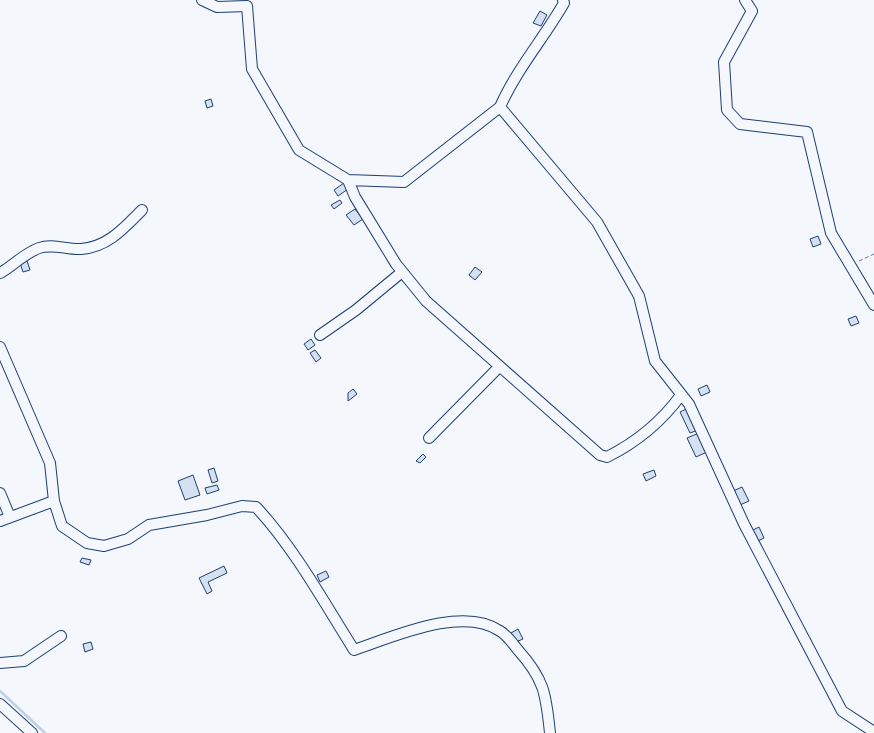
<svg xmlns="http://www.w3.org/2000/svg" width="874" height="733" font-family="Arial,sans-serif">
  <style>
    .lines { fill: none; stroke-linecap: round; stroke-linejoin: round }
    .stream { stroke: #bed0e5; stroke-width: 2.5 }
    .building { fill: #d5e0f0; stroke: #1d3f73 }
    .minor-casing { stroke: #1d3f73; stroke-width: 12 }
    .path { stroke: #5e769c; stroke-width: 1; stroke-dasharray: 4 2.5; stroke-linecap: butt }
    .minor { stroke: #f4f7fb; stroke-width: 10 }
  </style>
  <rect width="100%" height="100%" fill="#f4f7fb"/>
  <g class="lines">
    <!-- stream -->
    <path class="stream" d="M0,691l45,42"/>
  </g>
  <!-- building -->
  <path class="building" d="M540,11l7,4 -6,11 -8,-3z
    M211,99l2,7 -6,2 -2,-7z
    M344,183l4,6 -10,7 -4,-6z
    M340,200l2,3 -8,6 -3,-4z
    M355,209l8,10 -9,6 -8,-10z
    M818,236l3,8 -8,3 -3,-8z
    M27,261l3,9 -7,2 -3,-9z
    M475,267l7,5 -7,8 -6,-5z
    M856,316l3,7 -8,3 -3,-7z
    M311,339l4,6 -7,5 -4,-6z
    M315,350l6,8 -5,4 -6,-9z
    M707,385l3,7 -9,4 -3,-7z
    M353,389l4,5 -9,7v-8z
    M688,408l10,22 -8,3 -10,-21z
    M699,433l8,19 -11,5 -9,-19z
    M423,454l3,3 -6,6 -4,-2z
    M214,468l4,13 -6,2 -4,-13z
    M654,470l2,6 -10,5 -3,-7z
    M193,475l7,20 -15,5 -7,-19z
    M217,485l2,5 -12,4 -2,-6z
    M742,487l7,14 -9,4 -7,-14z
    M759,527l5,11 -8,4 -5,-11z
    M82,558l9,2 -2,5 -9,-3z
    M224,566l3,7 -19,9 4,9 -5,3 -8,-16z
    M326,571l3,6 -9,5 -3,-7z
    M518,629l5,10 -7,3 -5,-9z
    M91,642l2,7 -8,3 -2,-8z"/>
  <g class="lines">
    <defs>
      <path id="minor" d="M202,0l15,7 30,-1 5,63 47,81 49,30 56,2 96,-75c16,-37 44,-69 64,-104l-1,-3
        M745,0l7,11 -28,51 3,48 13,14 67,8 24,101 43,72
        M500,107l97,115 42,74 16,65 34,43 55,120 98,187 32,21
        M348,180l7,17 41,67 30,37 174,154 7,2c30,-15 55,-36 74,-62
        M0,273c13,-7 23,-19 39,-25 14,-5 28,2 42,1 27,-2 43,-21 61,-39
        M320,335l36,-25 46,-38
        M0,347l50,116 4,38 8,25 25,17 17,3 24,-7 21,-14 58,-10 35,-9 14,1c37,39 69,97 98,143 39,-13 109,-45 146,-19 7,4 13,13 18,19 27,30 28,45 32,83
        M429,438l70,-71
        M0,493l10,24
        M0,521l54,-20
        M0,663l24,-2 37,-25
        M0,704l32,29"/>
    </defs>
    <!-- minor casing -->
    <use href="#minor" class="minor-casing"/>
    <!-- path -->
    <path class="path" d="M859,261l15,-7"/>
    <!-- minor -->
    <use href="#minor" class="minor"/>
  </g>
</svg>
